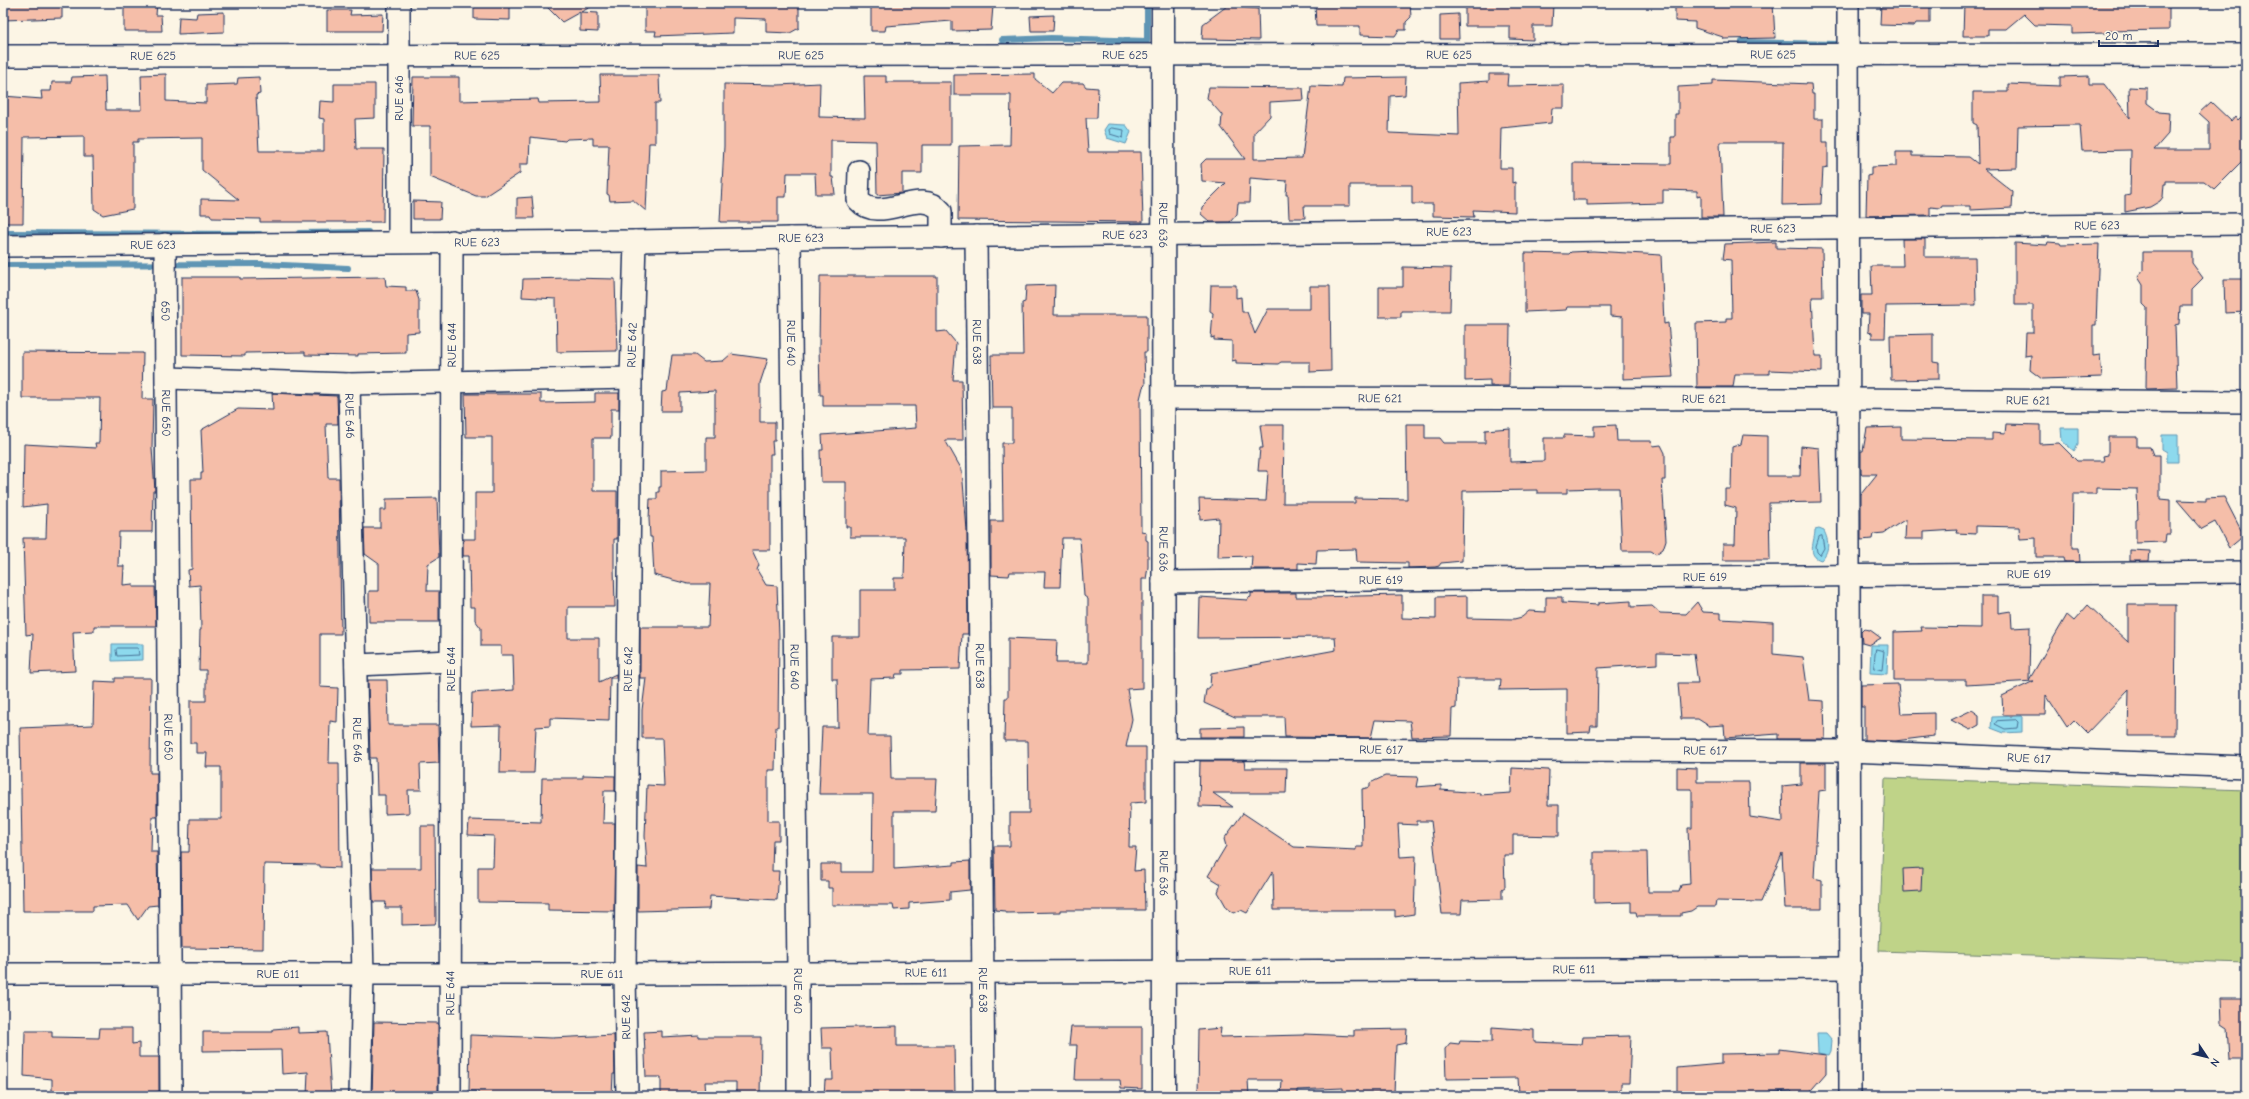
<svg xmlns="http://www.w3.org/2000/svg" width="2249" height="1099" font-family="'Comic Neue',sans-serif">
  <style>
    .green { fill: #bfd388; stroke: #6d8173 }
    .water { fill: #8dd9ed; stroke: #5f95b4 }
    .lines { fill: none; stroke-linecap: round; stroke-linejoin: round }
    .shore { stroke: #497397; stroke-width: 1 }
    .stream { stroke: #5f95b4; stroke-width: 6 }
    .building { fill: #f5bea9; stroke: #1b2f5e }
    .minor-casing { stroke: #1b2f5e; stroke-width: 24 }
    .tertiary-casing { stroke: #1b2f5e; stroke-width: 25 }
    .minor { stroke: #fcf5e5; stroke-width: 21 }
    .tertiary { stroke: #fcf5e5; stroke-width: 22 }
    .labels { text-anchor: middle; stroke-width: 4; stroke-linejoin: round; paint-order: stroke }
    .street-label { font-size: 12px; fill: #1b2f5e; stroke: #fcf5e5 }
  </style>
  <rect width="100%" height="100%" fill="#fcf5e5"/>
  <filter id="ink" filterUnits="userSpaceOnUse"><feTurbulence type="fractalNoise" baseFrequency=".025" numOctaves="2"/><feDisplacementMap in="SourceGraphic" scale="8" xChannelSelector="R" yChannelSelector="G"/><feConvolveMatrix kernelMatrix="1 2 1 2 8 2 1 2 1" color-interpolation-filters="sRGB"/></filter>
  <g filter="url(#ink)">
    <!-- green -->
    <path class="green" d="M1885,778l361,12v173l-367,-12z"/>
    <!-- water -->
    <path class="water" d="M1108,124l18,1 5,7 -5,12 -19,-6 -3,-8z
      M2061,428h17v17l-4,6 -12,-10z
      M2162,435h16v27h-11v-10l-5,-3z
      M1819,529l5,2c5,10 6,20 -3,29 -15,-4 -6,-19 -6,-30z
      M112,644h31v16l-31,1z
      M1871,645h17l-1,29 -17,-1z
      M2022,716v16l-18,1 -13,-5 1,-11z
      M1817,1033h9l6,7 -1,11 -2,4 -11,-2z"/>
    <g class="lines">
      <!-- shore -->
      <path class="shore" d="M1112,128l12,2 -1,8 -13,-4 -1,-4z
        M1822,536l2,12 -4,7 -3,-3 -1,-6 3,-9z
        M118,648h20l1,7 -22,1 -1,-6z
        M1876,649l8,2 -2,19 -8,-2z
        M2016,720l2,2 -1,6 -12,1 -10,-5 2,-3z"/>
      <!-- stream -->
      <path class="stream" d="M1002,40l49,-2 96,3v-38
        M1742,42l95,2
        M3,233l257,1
        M299,233l69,-1
        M3,265l258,-1 87,4"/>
    </g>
    <!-- building -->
    <path class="building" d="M3,3h59v15l-59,2z
      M124,3h33l-1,12h5l1,16h-38z
      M474,3h36v17l-36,-1z
      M543,3h55l-17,9 17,1v19l-18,-1v-19l-18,10z
      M645,3h154v25l-9,5 -24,-1v-13l-33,-1v15l-78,3 1,-5h-11z
      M871,3h120v3h2l-2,24 -39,1v-10l-66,5 -1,5h-14z
      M1231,3h8v4l19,2 1,31 -57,-1 1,-15z
      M1315,3h95l1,14 -5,5v8h-7l-4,6 -35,-1v-9h-44z
      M1465,3h88l-1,23h-19v14l-23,-1v-13h-45z
      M1675,3h98l2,35 -52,1v-2l-28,-9v-6l-20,-1z
      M1881,3h49v20h-14l-2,3 -34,-1z
      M1964,3h205v27l-63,1v2l-34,1v-8l-37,-1 -11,-11 -18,15h-18v7h-25z
      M327,10h24l-1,5 33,-1 -1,17h-55z
      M224,12v20l-46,2 1,-17 17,1 1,-5z
      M1458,14l1,25h-19v-24z
      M1054,15l-1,16h-22l-1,-15z
      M166,74v27l40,2v-18l31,-1 1,-6 21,-1 1,17 -4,1 3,56h65v-32l-5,-1 1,-17 14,1v-18h41v34l-20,1 1,30h28l-1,73h-123v-3l-48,-1 -2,-4h-9v-15l38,1 -37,-30v-32l-64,1v3h-5v67l-30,6 -9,-6 -1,-52h-9v-21l-60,1 -1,86h-20v-127l39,3 -1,-8h10l1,-9h19l1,-5 33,-1 1,34h36l-1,-35z
      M1035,74v5l17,14 9,-10h22l3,4 12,1 -1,30h-11l2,34h53l2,70 -185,-2 1,-74 51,-1 1,-50h-57v-20z
      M1489,74h19l-1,12 57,-1v23h-12l-1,15 -50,5 -1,40h12v15l3,-1v30l-42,-2 1,7 -41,-1v-12h-21v-19h-62v21h-46l1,12h-16l-1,-23h-2l1,-14 -37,-3 -1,25h-11l-1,11 -7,8h-20l-9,-8 1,-7 24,-24 -24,-2 -1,-17 5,-5h39l-24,-32 1,-12 -15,-17 2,-11 94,1 1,12 -34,2v14l-16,17v26l48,-1 9,-72 31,1 1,-9 63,-1 -1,18 -15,1 -1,37 70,3 -1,-53 31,-2z
      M600,75h59l1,28h-5v40h-6l-3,68 -13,-11 -23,1 -1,-6 -2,-1 2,-49h-16v-7l-26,1 -2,2 -35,-4 -1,27h-9v9l-35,23h-9l-46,-19v-51h-18l1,-49h46v24l79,-2 1,4 62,-1z
      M864,76h22v6h65v63h-29v28h-20v20l-25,2 -1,-54 -45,-1v37h2l2,17h-19l-1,-21h-28l-1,24h-8v25h-58l4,-76v-62l54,1 42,-2 -1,34 46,1z
      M2089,76v8h15l26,34 -1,-31 18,1v15l12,9 10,1 -1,21 -14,16h55v-28l-10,-9 12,-11 20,19 4,-5 3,4 8,-8v45l-32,32 -10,-8h-38v3h-2l-1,13 -3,4 -10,6 -25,5v-16l5,-1 1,-45 -49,1 -2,-26 -62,1 -1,42 -33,1 29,23 -1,16 -42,2v-4h-28l-1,2 -11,-1v8l-64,1 1,-40 4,-1v-8l25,-1v-14h16v4l57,1 9,7 -1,-39 -4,-2v-31h35v-8l52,2v-9z
      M1713,80l98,4 1,10h2v25h9v23h5v25l-5,1 -2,36 -39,1 1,-63h-63l3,75h-22v-22l-4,1v-5l-34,-1v13l-76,2v-5h-14v-37l98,1v-27h4v-23h3v-27l35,-2z
      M532,197l2,21h-17v-20z
      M413,201l28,1 -1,17h-27z
      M1902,239h23v18h50l1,48 -90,1 -1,32h-13v-5l-4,-1 1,-18h-8v-19h11l-1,-29h32z
      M1776,242v6l46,1 1,48h-11l3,59h7v16l-53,-2v4h-34l-2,13h-36l-1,-64 30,-1v-4h6l-1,-58 -8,-1 2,-15z
      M2048,242l12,1 1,2 38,-1 -3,81h-3v31l7,-1 2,22 -60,2 -12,-9 1,-15 -6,1 1,-23h7v-28h-18v-62l32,2z
      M1593,251l68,4 3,69 4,-1 5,54 -50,2v-62l-13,-1v-9h-43l-1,3 -41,2v-59l44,1 2,-2z
      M2143,252h49v11l11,15 -11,11v17h-12l-1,18 -4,1 2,63 -31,1 1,-81 -4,-4v-19l-5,-8 5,-7z
      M1403,267l48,1 -1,43h-49v6h-22v-30h24z
      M820,276h117v56l9,-1 10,12 -3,37h9l1,60h-18l17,30 5,60 1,104h-6l-2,35 -57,1v4h-7l-1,4 -25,1 -2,57h22l1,43h46l-2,32h-41v58l60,-4v-3l16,-1v29l-20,2v8l-41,3v6l-15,1 -1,-5h-61v-17h-4v-7h-7v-17h20v8h31l1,-78h-54l3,-67h16l-1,-48h-5v-42h28v-47h34v-12h10l1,-41h-55v-10h-4v-45h-25l-1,-32h3l-1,-15 94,-7 -1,-22h-92v-11h-3l-1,-48z
      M182,277h58v2l145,-2 1,9 20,1v4h10l3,9v32l-13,1v20l-48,1v2l-53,-1v-3l-60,1v3l-63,-1z
      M570,278l45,1 2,72 -60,1 -1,-53 -34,-2 1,-18z
      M2224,279h22v33l-21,1z
      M1055,285l-1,30h93v37h-3l1,33 -2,2 -3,12 1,132 5,1v8l2,1v26l-2,12h-4v109l-15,1 5,30 -6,28h20v55l-16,1 -1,44h7l-2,24 10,-1 1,40h-85v2l-54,1 -1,-2 -10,-1 -1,-64h16v-33h19l-1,-72h-24l1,-43h3v-60l49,2 -1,23h32v-64l-4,-3 -4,-58h-18l-2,49h-16l1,-15h-35l-1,4 -18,-1v-54h12l-1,-78h10v-35h-20l-1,-53h32l-1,-52 3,-1 1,-16z
      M1211,285h25v13l5,-1 1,15h5l8,22 13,-25h42v-23h20l1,85 -21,1v-10h-29l-3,2 -42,-1v-3l-4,1v-20l-18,-1v-3l-3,1 2,-25 -3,-2z
      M1465,325h45l-1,61h-19v-6l-25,1z
      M1933,334v28l6,1v16l-48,1 -1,-45z
      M22,352l121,1 -1,46h11l-1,49 3,43h-2l-1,41h-33l-1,34h6l-1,19 10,-1v3h22l1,39h-62v5l-21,1 2,39 -44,2 2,-39 -7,1 -3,-97h23l1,-34 -24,3 1,-63 72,4 -1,-5h4l1,-45h-78z
      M731,354l37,5 -8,24v39h15v19h-3l1,13h-3v96h-18l7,15 -2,5 9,15 11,1 2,50 -1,91h-2l-1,43h-7v51h11v19h-6l-1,31h7l-2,29 -67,-4 -1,13 -71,2v-44l9,1 -2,-32 2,-51 17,1 -2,-48h-20v-28l4,-32h-6v-51h68l2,-43h-22l-34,-9 -2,-38h-2l-1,-18 1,-20h7v-7h2v-5h2v-16l45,-1v-33h9v-46l-35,2v18h-19l1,-19 5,-1 5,-36h23l9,7 19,-1z
      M272,393l65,3 1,28h-12l2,54h11l2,156h-21v53l18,1 -1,34 -7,-1 -1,42h10l1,105 -20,-1v-2l-56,-1 -1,85 -81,-1 -1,-96h8l1,-33h31v-52h-15l1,-14h-11v-10h-6v-42h16v-31h-7l1,-40h1l-1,-45 -11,1 -1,-16 4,-1 -1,-90h10v-6h2l-2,-43 37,-21 35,1z
      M595,393h24v16h-8v29h-18v53h24v48h-3v27l1,41h-47v31h31v44l17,-8v4h-6l-1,42 -59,-2v8l-14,1 -2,46h-34l1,-48 -30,1 1,-33 42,-3 -1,-35h-12v-9h-20v-18l-6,-8v-13h-5l-1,-51h-6v-17h12v-46h17v-56h-26l-1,-43h76v9l54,-1z
      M1406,424h19v14h15l4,5h41v-13l25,-2v34l34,-1v-23h20v-3l30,1v-10l22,-1 1,16h35l1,5 8,-1 4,8v27h-3l4,60 -3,9 -7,5 -5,-3h-29l-3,-63h-19l-33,1v4h-30v-3l-74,1 -1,70 -21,2 -2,3 -4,1 -27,1v-5l-51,-1 -1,-13 -39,1 -1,14 -18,-1v6h-47l1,-13 -34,1 1,-39 -19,2 -1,-21 67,2 2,-30h-10l2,-23h3l-3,-23h24l-1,78h72v-5l52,1z
      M2006,424l34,1v19l19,-1 18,18h27l-1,-5 5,-1v-18h29v10h13l3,8h7v44l10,1v34h-4l-1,8 -29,1v-23l2,-1 -1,-30 -41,-1v6h-23l-1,54h7l1,14h-15l-1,-5h-28v-19l-16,1 -1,-12 -43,-1v8l-20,-1 1,-3 -33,2v7h-19l1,-20 -22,14 -11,1 -1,5 -11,1v-46l16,-20h-16v-23h2l4,-23 34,-1v12l91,1v-7l13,1z
      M1743,435l24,1v40h33l1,-30 18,2 2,54 -52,1 1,57h-47v-16h12l1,-36 -11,-3v-16h6l1,-42 9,-3z
      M2224,497l18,35 -2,7 -11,9 -14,-26 -13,7 -25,-29 29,1v-3z
      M437,498l2,59 -11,7 -1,27h12v31h-70v-31h10v-27l-14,-10 -1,-26h16v-18h6v-11z
      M2130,550l20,1 -1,10h-19z
      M1251,593h45v4h18l88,-2v23l34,1v-22l31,-1v22l47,1 8,-2 7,-6 17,1v-15h16v6l36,2v-2l33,-2v6l21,-1 8,7 26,1 11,-12 6,10 18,1v6l52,3v32l30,3 6,43 15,1 1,38h-47v-5l-53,4 -1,-13 -15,1 -11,-7h-17l-3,-36h20l-4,-29 -37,-1v11l-59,4 -1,58h-6l-1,6 -23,1v-44l-67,1 1,-11h-44l-1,29 -4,1 -1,27 -39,1 -2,-16 -35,-1 -4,18 -86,-1 -1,-20h-49l-31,-14 2,-13 4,-3 1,-14 125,-23 -1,-13 -137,1 1,-41 49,3v-2l3,-1z
      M1981,596h17v17l13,-2 1,17 18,-1 -1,53 38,-65 7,6 14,-16 40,37v-37h48l-1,131h-47l1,-47 -42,44 -13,-13 -7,7 -21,-32 -1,20h-42l-1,-19 32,-15 -68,4v-5h-72v-48l28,-1 -1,-4 60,1z
      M1864,629l6,1 11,8 -12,7 -7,-2 -1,-11z
      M115,678h36l-1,95h7v44h-5l-1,35h6l1,53 -10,1 -10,14 -10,-15 -35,1v5h-70l-3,-183 73,-3 1,-44 21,1z
      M368,680h19l1,45h50l1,38 -19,1 1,26h-13l1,23 -24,1v-19h-8l-1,-37h-6z
      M1898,684l3,30 33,-1v23l-39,5 -31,-1v-33h-3v-22z
      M1972,710l7,5v10l-9,5 -19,-10z
      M1244,727v10h-44v-9z
      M1200,761h44l1,7h42l-1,25h-73l20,14 -34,-1z
      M1801,763h25v27l-7,1 -5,87 8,2v29h-37l-3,-56 -21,49 -45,-1 -1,6h-18l-6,4 -10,2v3h-44l-1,-4h-5v-10l-37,1v-51h53l1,40h31l2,-7 9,-1 -2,-56h4v-39h-15v-22l20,1v14h52l1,35 33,5 -1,-36 19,-2z
      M1512,768l37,2 -1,35h11v31l-46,-1v20h-9l1,32 -3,2v10l-40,1 -1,14h-19l-11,-93h-14v4l-19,-1 2,33 16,-1 -2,58 -19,3v-7h-121l-1,-39 -26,42 -6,-3 -7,3 -7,-5 -9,-16 3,-8 -13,-8 18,-30 -2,-7 19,-26 51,34 62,3v-3h7l-1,-58 8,-2v-4l15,-7 33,1 -2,10 25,-2v5l39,3v2l31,-2z
      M583,775l32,1v15h-11l-1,32h12l-1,88 -66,-1v-7l-70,-1v-35h15l1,-31 -26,-1 1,-15 72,2 1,-44h41z
      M421,826h14l1,95 -1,3 -33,1v-17h-17l1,-6h-13l-1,-34h49z
      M1922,868l-1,23 -17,1 -1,-23z
      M2220,999h26v60h-17l-2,-31 -6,-4z
      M374,1022l64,1v73h-66z
      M897,1026v20h57l1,48 -131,2 1,-16h8l-1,-32h-10l-1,-20z
      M298,1027v6l29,-1 4,64h-24l1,-24 -26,2 -1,-24 -78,1v-19h70v-3z
      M1071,1027h71v62l-21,-1 -1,-8h-45l2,-35h-8z
      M1492,1027l42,3v12l48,2 1,-7 48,-1 -2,47h-8v12l-102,-2 -1,-15 -72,1 -1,-30 5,-6 9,1 1,-3 32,1z
      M100,1028h32v16l7,-1v14h20v35h-3v4h-104v-17l-28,-3 1,-45h27v6l47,1z
      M1221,1028l-1,9 84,-2v-1l50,2v-6l53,-1 -1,14 -10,2 -2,48h-51v-5l-46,2v6h-16l1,-16h-34l1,16h-51l1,-66z
      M662,1031v6l37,-2v2h62l-1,59h-24v-14h-31l1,14h-45v-19h-15l-2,-45z
      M470,1035l82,3 62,-3 1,39h-2l-1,22h-134v-5h-9z
      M1779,1049l47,6v18l-20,23h-10l-5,-5 -20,1 -24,4h-70v-28l44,-4v-10l58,-1z"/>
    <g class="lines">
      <defs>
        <g id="minor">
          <path d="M399,3v239"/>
          <path d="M1848,3l2,1093"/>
          <path id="s1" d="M3,56l2243,-2"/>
          <path d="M859,171l-1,29c23,26 61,-15 83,11v26"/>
          <path id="s2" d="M976,236l8,860"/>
          <path id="s3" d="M790,238l8,734v124"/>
          <path id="s4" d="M165,244l6,852"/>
          <path id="s5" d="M3,246l632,-5 155,-3 1456,-14"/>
          <path d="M167,378l182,6 282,-6"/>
          <path id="s6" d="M349,384l14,591 -3,121"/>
          <path id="s7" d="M1163,398l686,1 397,3"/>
          <path id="s8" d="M1163,582l1083,-10"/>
          <path d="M356,665l95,-4"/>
          <path id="s9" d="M1163,749l686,2 397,16"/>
          <path id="s10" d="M3,974h622l1225,-6"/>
          <path id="s11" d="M450,1096l2,-855"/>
          <path id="s12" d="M627,1096l-2,-122 6,-596 4,-137"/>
        </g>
        <g id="tertiary">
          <path id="s13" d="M1163,3l1,1093"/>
        </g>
      </defs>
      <!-- minor casing -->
      <use href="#minor" class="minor-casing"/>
      <!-- tertiary casing -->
      <use href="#tertiary" class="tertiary-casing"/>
      <!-- minor -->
      <use href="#minor" class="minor"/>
      <!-- tertiary -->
      <use href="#tertiary" class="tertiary"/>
    </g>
  </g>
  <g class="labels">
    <!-- street labels -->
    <g class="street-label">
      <text dy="4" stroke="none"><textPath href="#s1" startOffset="1122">RUE 625</textPath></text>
      <text dy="4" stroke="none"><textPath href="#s1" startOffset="1446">RUE 625</textPath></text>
      <text dy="4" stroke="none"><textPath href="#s1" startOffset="1770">RUE 625</textPath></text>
      <text dy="4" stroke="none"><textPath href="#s1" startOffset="150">RUE 625</textPath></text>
      <text dy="4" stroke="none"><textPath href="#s1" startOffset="474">RUE 625</textPath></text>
      <text dy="4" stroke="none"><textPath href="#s1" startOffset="798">RUE 625</textPath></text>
      <text transform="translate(399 98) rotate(-90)" y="4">RUE 646</text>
      <text dy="4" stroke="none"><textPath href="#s13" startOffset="222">RUE 636</textPath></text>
      <text dy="4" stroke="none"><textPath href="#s5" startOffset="2094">RUE 623</textPath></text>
      <text dy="4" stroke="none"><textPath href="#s5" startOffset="1770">RUE 623</textPath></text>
      <text dy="4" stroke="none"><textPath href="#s5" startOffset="1446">RUE 623</textPath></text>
      <text dy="4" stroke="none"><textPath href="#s5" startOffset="1122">RUE 623</textPath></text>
      <text dy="4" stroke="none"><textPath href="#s5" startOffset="798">RUE 623</textPath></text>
      <text dy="4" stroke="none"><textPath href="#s5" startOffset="474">RUE 623</textPath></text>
      <text dy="4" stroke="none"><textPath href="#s5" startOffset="150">RUE 623</textPath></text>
      <text dy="4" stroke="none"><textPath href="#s4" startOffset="67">650</textPath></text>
      <text dy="4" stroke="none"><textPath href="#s2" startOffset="106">RUE 638</textPath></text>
      <text dy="4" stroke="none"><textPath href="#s3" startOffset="105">RUE 640</textPath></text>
      <text dy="4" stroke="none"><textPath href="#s11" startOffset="751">RUE 644</textPath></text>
      <text dy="4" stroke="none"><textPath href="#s12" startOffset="751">RUE 642</textPath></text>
      <text dy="4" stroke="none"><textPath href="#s7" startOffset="217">RUE 621</textPath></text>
      <text dy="4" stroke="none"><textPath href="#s7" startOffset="541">RUE 621</textPath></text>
      <text dy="4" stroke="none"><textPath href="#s7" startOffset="865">RUE 621</textPath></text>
      <text dy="4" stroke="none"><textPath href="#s4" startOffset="169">RUE 650</textPath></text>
      <text dy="4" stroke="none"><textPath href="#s6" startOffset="32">RUE 646</textPath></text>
      <text dy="4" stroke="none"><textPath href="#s13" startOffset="546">RUE 636</textPath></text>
      <text dy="4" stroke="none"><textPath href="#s8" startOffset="866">RUE 619</textPath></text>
      <text dy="4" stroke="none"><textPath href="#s8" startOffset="542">RUE 619</textPath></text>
      <text dy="4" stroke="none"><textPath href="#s8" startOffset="218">RUE 619</textPath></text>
      <text dy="4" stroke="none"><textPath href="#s2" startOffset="430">RUE 638</textPath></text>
      <text dy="4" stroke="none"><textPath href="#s3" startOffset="429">RUE 640</textPath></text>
      <text dy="4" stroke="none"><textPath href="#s11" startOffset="427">RUE 644</textPath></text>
      <text dy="4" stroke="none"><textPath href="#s12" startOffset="427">RUE 642</textPath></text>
      <text dy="4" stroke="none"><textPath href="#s4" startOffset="493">RUE 650</textPath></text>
      <text dy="4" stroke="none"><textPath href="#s6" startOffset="356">RUE 646</textPath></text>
      <text dy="4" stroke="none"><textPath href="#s9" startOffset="218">RUE 617</textPath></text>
      <text dy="4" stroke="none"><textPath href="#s9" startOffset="542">RUE 617</textPath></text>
      <text dy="4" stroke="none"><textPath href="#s9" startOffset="866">RUE 617</textPath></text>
      <text dy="4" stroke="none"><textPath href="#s13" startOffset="870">RUE 636</textPath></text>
      <text dy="4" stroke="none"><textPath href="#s10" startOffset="1571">RUE 611</textPath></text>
      <text dy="4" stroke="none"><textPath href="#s10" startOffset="1247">RUE 611</textPath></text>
      <text dy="4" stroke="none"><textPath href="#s10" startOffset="923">RUE 611</textPath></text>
      <text dy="4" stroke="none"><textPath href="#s10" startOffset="275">RUE 611</textPath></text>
      <text dy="4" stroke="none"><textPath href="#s10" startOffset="599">RUE 611</textPath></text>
      <text dy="4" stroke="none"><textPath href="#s2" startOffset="754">RUE 638</textPath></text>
      <text dy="4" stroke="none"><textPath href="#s3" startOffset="753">RUE 640</textPath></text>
      <text dy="4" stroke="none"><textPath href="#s11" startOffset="103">RUE 644</textPath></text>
      <text transform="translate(626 1017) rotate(-91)" y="4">RUE 642</text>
    </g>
  </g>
  <!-- margin -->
  <rect width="2249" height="1099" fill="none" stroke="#fcf5e5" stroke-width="16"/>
  <rect x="8" y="8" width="2233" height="1083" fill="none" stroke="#1b2f5e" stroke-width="1.5" filter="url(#ink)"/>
  <!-- north arrow -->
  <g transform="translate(2207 1057) rotate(125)" stroke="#fcf5e5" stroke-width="3" paint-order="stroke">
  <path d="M0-3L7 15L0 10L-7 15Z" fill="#1b2f5e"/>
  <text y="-6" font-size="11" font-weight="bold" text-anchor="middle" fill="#1b2f5e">N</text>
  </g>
  <!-- scale -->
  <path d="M2099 40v6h59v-6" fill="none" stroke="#1b2f5e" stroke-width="2"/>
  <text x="2105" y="40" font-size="12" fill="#1b2f5e" stroke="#fcf5e5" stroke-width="3" paint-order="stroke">20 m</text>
</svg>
